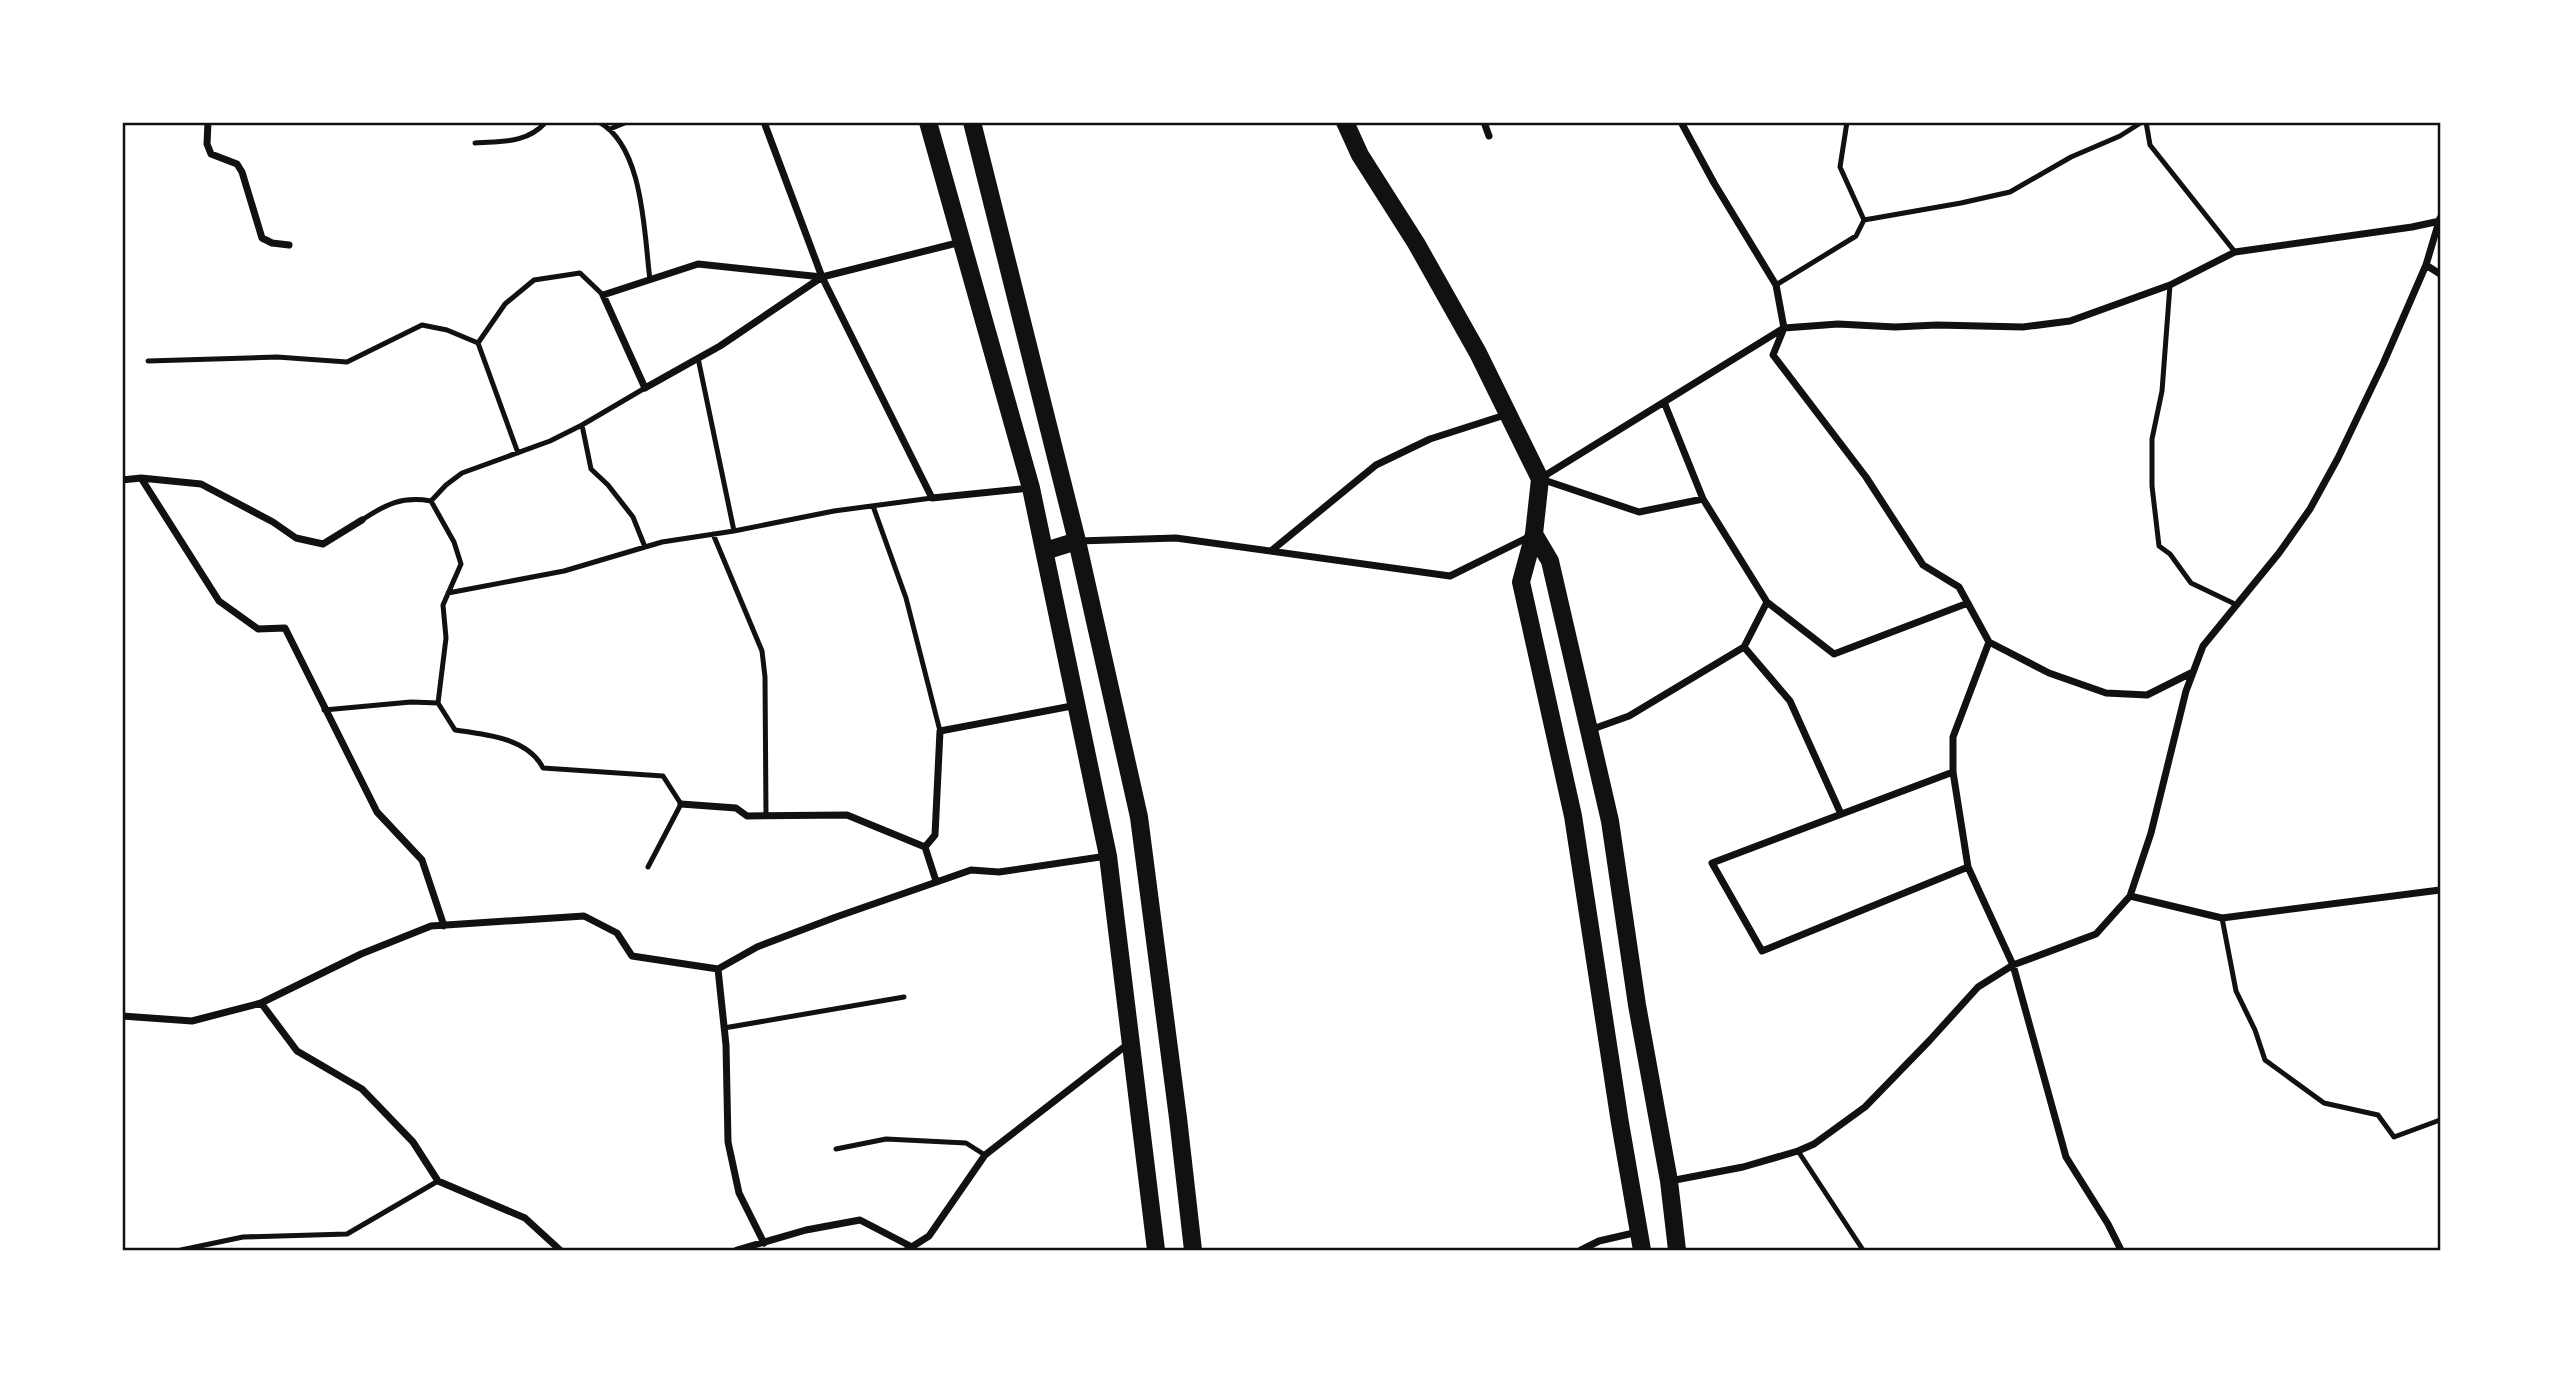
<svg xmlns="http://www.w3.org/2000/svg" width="2563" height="1373" font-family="Inter,sans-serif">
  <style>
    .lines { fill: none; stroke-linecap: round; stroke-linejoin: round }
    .service { stroke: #111; stroke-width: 5 }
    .minor { stroke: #111; stroke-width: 7 }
    .primary { stroke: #111; stroke-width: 18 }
    .neatline { fill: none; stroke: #111; stroke-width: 2.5 }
  </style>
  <rect width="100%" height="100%" fill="#fff"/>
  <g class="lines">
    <!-- service -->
    <path class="service" d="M599,122c45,25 45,112 51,158
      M1847,122l-7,45 24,53
      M2146,122l4,23 85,107
      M610,129l17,-7
      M475,143c27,-2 51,1 71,-21
      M1776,285l80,-49 8,-16 97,-17 49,-11 61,-35 49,-21 22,-14
      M2170,285l-8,106 -10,48v47l7,60 11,8 21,29 46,22
      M478,343l40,110
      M698,358l36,173
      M148,361l129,-4 70,5 75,-37 25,5 31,13 27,-39 29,-24 46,-7 23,22
      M582,425l9,44 17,16 25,32 12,30
      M431,501l15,-16 16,-12 88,-32 32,-16 63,-37
      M873,506l33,92 34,133
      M713,534l49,117 3,26 1,138
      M448,593l116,-22 98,-29 72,-11 100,-20 98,-13
      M438,703l17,27c30,4 73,8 88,38l120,8 18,28 -33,63
      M324,710l87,-8 27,1 8,-65 -3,-33 18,-41 -7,-22 -23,-41c-29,-5 -45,3 -69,19
      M2222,918l14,73 19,39 10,30 59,43 54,12 16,22 46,-17
      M724,1028l180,-31
      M836,1149l50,-10 80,4 19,12
      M1798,1151l65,99
      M181,1250l62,-13 104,-3 91,-53"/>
    <!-- minor -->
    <path class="minor" d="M208,122l-1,22 4,10 26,10 5,8 20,66 10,5 17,2
      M764,122l58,155
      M1484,122l5,14
      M1681,122l33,61 62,102 8,43 -11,27 93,122 57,88 36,22 30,55
      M961,242l-139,35 -124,-13 -95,31 42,93 75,-42 102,-69 110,221 98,-10
      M2426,265l14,9
      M1664,402l39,97
      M141,478l60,6 72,38 23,16 27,6 39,-24
      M1541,478l243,-150 54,-4 57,3 42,-2 86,2 47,-6 100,-36 65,-33 177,-25 28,-6
      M1541,479l98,33 64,-13 64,103 67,52 134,-51
      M122,480l19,-2 78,123 39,28 27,-1 92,184 45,48 22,66
      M1078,541l98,-3 274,38 81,-40
      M1271,551l105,-86 54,-26 78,-25
      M1744,647l23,-45
      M1590,730l39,-14 115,-69 46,54 51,113
      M1953,772l-241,91 50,88 206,-84
      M681,804l55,4 11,8 100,-1 78,32 11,34
      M925,847l10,-12 5,-104 137,-26
      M2130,896l92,22 218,-28
      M718,969l39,-22 79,-30 135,-47 28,2 108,-16
      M261,1003l100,-49 70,-28 153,-10 33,17 15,23 86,13 8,76 2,97 11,51 25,50
      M122,1016l70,5 69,-18 36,48 65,38 51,53 25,39 87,37 35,32
      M1670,1181l73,-14 55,-16 16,-7 51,-37 65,-67 48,-53 35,-22 83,-31 34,-38 21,-63 35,-142 17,-45 76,-93 31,-44 28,-51 45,-94 43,-99 14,-47
      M737,1250l69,-20 54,-10 52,27
      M907,1250l22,-14 56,-81 143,-111
      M1581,1250l18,-9 39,-9
      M2121,1250l-13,-26 -42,-67 -53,-192 -45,-98 -15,-95v-35l36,-95 60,31 57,20 41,2 46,-23"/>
    <!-- primary -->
    <path class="primary" d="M928,122l103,366 77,368 48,394
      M972,122l105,419 62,276 39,301 15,132
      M1345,122l15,33 56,88 62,110 62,126 -6,55 -13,48 52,234 47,307 22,127
      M1534,534l16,27 60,260 27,184 32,176 8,69
      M1045,551l32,-10"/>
  </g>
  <!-- border -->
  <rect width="2563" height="1373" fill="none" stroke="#ffffff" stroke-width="248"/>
  <rect x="124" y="124" width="2315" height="1125" class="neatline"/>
</svg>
